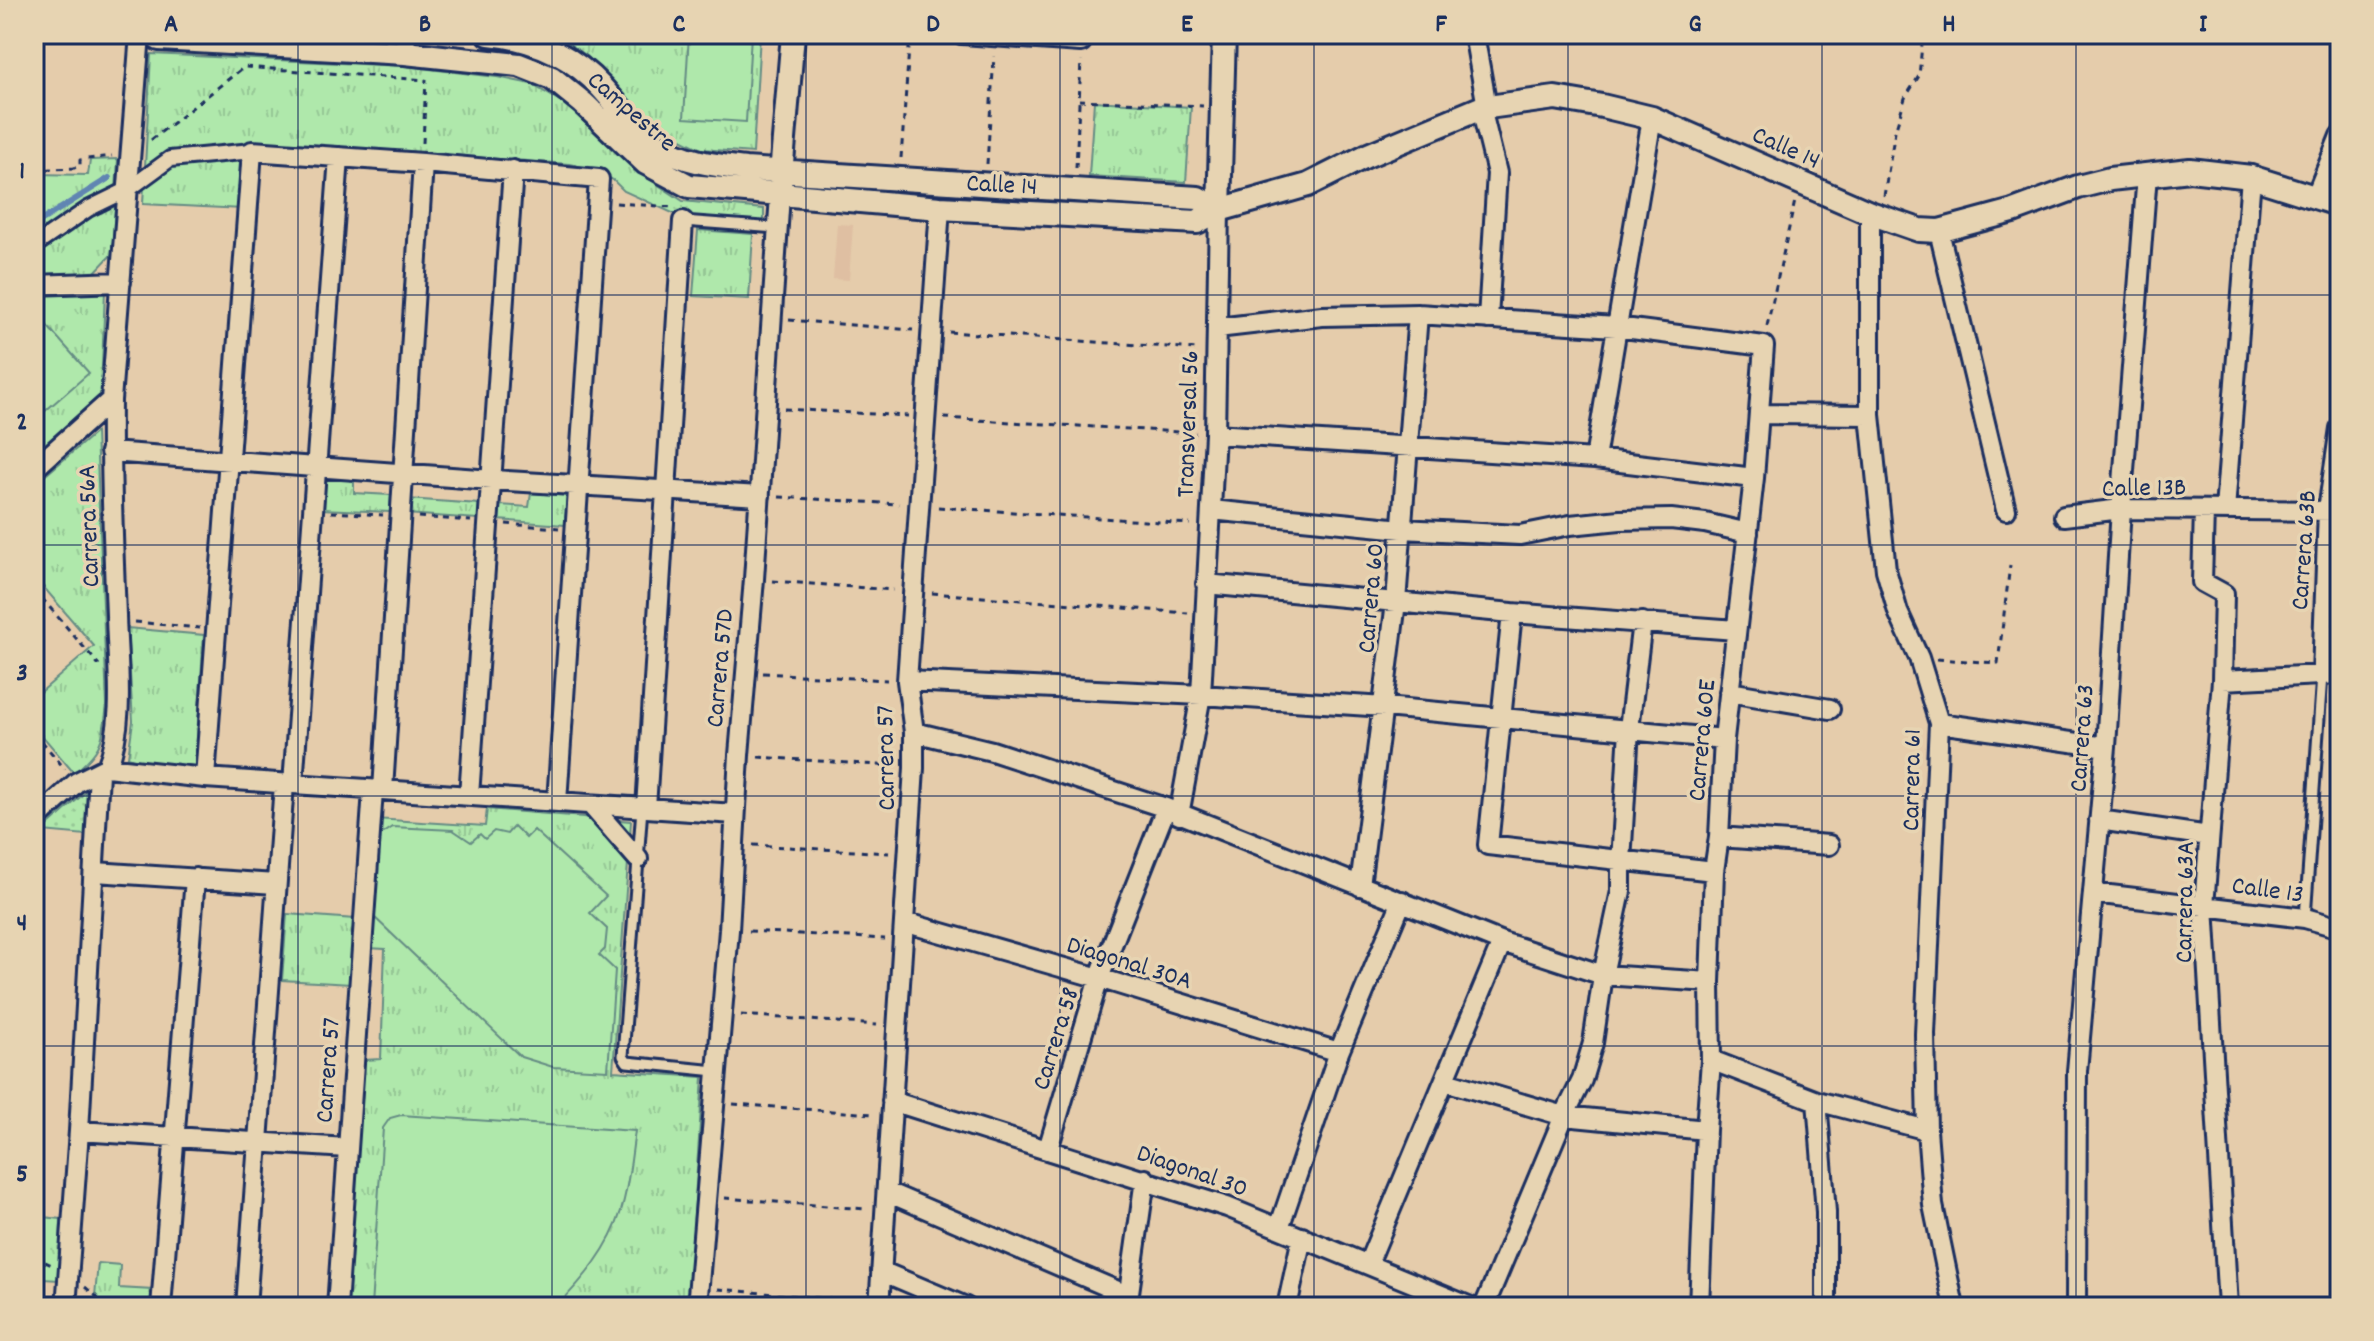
<svg xmlns="http://www.w3.org/2000/svg" width="2374" height="1341" font-family="Dekko,sans-serif">
  <style>
    .built { fill: #dfbfa2 }
    .grass { fill: url(#grass-dots); stroke: #658c84; stroke-width: 2 }
    .park { fill: url(#park-tufts); stroke: #658c84; stroke-width: 2 }
    .pitch { fill: #afe8ab; stroke: #658c84; stroke-width: 2 }
    .lines { fill: none; stroke-linecap: round; stroke-linejoin: round }
    .stream { stroke: #6185b2; stroke-width: 6 }
    .service-casing { stroke: #1b2f5e; stroke-width: 15 }
    .pedestrian-casing { stroke: #1b2f5e; stroke-width: 20 }
    .minor-casing { stroke: #1b2f5e; stroke-width: 24 }
    .tertiary-casing { stroke: #1b2f5e; stroke-width: 28 }
    .path { stroke: #1b2f5e; stroke-width: 3; stroke-dasharray: 6 6; stroke-linecap: butt }
    .service { stroke: #e7d4b2; stroke-width: 9 }
    .pedestrian { stroke: #e7d4b2; stroke-width: 14 }
    .minor { stroke: #e7d4b2; stroke-width: 18 }
    .tertiary { stroke: #e7d4b2; stroke-width: 22 }
    .grid { fill: none; stroke: #1b2f5e; stroke-width: 2; stroke-opacity: 0.55 }
    .labels { text-anchor: middle; stroke-width: 7; stroke-linejoin: round; paint-order: stroke }
    .street-label { font-size: 26px; fill: #1b2f5e; stroke: #e7d4b2 }
    .neatline { fill: none; stroke: #1b2f5e; stroke-width: 3 }
    .grid-label { font-size: 26px; text-anchor: middle; font-weight: bold; fill: #1b2f5e }
  </style>
  <defs>
    <pattern id="grass-dots" width="8" height="8" patternUnits="userSpaceOnUse" patternTransform="scale(2)"><rect width="8" height="8" fill="#afe8ab"/><path d="M2 2h.1M6 6h.1" fill="none" stroke="#96c796" stroke-width="1.8" stroke-linecap="round"/></pattern>
    <pattern id="park-tufts" width="24" height="20" patternUnits="userSpaceOnUse" patternTransform="scale(2)"><rect width="24" height="20" fill="#afe8ab"/><path d="M3 7l-1-3M5 7V3M7 7l1-3M15 17l-1-3M17 17v-4M19 17l1-3" fill="none" stroke="#96c796"/></pattern>
  </defs>
  <rect width="100%" height="100%" fill="#e5ccab"/>
  <filter id="ink" filterUnits="userSpaceOnUse"><feTurbulence type="fractalNoise" baseFrequency=".0125" numOctaves="2"/><feDisplacementMap in="SourceGraphic" scale="16" xChannelSelector="R" yChannelSelector="G"/><feConvolveMatrix kernelMatrix="1 2 1 2 8 2 1 2 1" color-interpolation-filters="sRGB"/></filter>
  <g filter="url(#ink)">
    <!-- built -->
    <path class="built" d="M837,224l16,1 -4,55 -16,-1z"/>
    <!-- grass -->
    <path class="grass" d="M820,182l379,25v9l-380,-25z
      M89,789l-3,46 -44,-4z"/>
    <!-- park -->
    <path class="park" d="M560,34h200l-7,119 -52,-4 -34,-17 -22,-17 -58,-59 -28,-19z
      M151,54l253,12 93,11 34,7 34,20 72,67 46,30 81,8v14l-85,-7 -55,-25 -11,-11 -17,-10 -27,-6 -321,-23 -5,68 -100,-5z
      M1094,101l97,6 -5,75 -97,-6z
      M118,159l-6,95 -18,19 -60,5 2,-104 52,1 2,-15z
      M698,230l55,4 -4,65 -56,-3z
      M105,290l-4,104 -57,51 -10,-11v-142z
      M96,432l11,273c-5,37 -4,44 -33,68l-40,-47v-28l60,-52 -60,-70v-91z
      M323,479l31,1v13l37,2 -1,17 -69,-3z
      M531,493l36,3 -2,29 -68,-5 2,-15 30,2z
      M407,499l72,5 -1,15 -72,-5z
      M127,628l77,7 -9,131 -53,-4 -14,-5 5,-36z
      M487,809l144,12 -18,250 90,6 -15,230h-342l18,-247 17,-1 4,-110 -17,-1 7,-129 110,7z
      M287,914l68,5 -4,65 -69,-4z
      M34,1216l27,3 -2,61 -16,-1 -1,10h-8z
      M98,1263l22,2 -1,23 34,2 -2,17h-57z"/>
    <!-- pitch -->
    <path class="pitch" d="M689,34h62l-5,88 -62,-4z
      M34,311l55,62 -45,39 -10,-11z
      M514,826l12,12 8,-8 72,66 -16,17 17,16 -2,20 -6,6 16,15 -7,100 -55,-3 -32,-10 -150,-143 6,-77 15,-10 61,3 18,12 9,-8 5,5 9,-8 13,3z
      M401,1115l234,16c-4,27 -6,54 -14,80 -11,37 -38,69 -65,96h-185l12,-179 7,-10z"/>
    <g class="lines">
      <!-- stream -->
      <path class="stream" d="M34,225l75,-47"/>
      <defs>
        <path id="service" d="M683,221l94,7
          M642,808l-19,248 4,6 89,9
          M2305,918l17,-243"/>
        <path id="pedestrian" d="M34,246l54,-37 41,-20 41,-30 82,-8"/>
        <path id="minor" d="M962,34l119,8
          M1474,34l13,73
          M405,53l1,-19
          M1481,108l16,65 -9,146
          M2315,198l25,-62
          M1870,213v202l16,155 12,42 21,46 20,65 -14,311 2,96 6,75 21,102
          M1939,231l67,279
          M34,285l87,-3
          M1217,328l105,-12 96,-2 198,13 148,19 -10,132 -30,261 -5,98 -5,34 -4,111 1,78 -5,70 -7,177
          M1760,414l110,1
          M1215,434l380,25 159,19
          M110,452l382,28 268,16
          M1595,459l57,-341
          M34,469l77,-69
          M1211,510l191,19 118,6 50,-10 50,-5 51,-1 34,4 43,10
          M2204,510l-2,72 22,12 -2,86 -18,226 24,401
          M2225,510l26,-333
          M2064,516l57,-7 219,2
          M1206,584l306,29 224,17
          M1512,613l-24,232 226,26
          M2322,675l6,-165 12,-82
          M2222,680l118,-6
          M907,681l294,14 184,12 339,32
          M1729,692l101,17
          M1939,723l167,24
          M914,732l78,19 174,57 336,134 101,33 107,7
          M107,767c19,-46 10,-103 9,-152 -3,-71 -6,-143 -5,-215l29,-366
          M205,778l47,-627 171,12 176,16 -42,623
          M293,784l46,-627
          M383,790l40,-627
          M469,796l44,-626
          M590,804l48,55
          M646,808l37,-587
          M1179,815l22,-120 14,-261 4,-224
          M2099,820l110,16
          M34,821l43,-39 30,-15 98,11 530,36
          M1719,837l110,8
          M95,872l181,12
          M1360,886l36,-284 22,-288
          M2093,893l212,25 35,10
          M904,922l195,56 240,74
          M1711,1060l106,41 110,29
          M1445,1081l119,35 142,14
          M892,1101l335,106 244,100
          M1817,1101l9,111v95
          M79,1131l268,17
          M1048,1149l51,-171 67,-170
          M887,1192l240,103
          M1279,1228l60,-176 63,-151
          M1368,1264l134,-322
          M881,1271l85,36
          M66,1307l13,-176 20,-358
          M161,1307l34,-429
          M246,1307l38,-523
          M337,1307l36,-517
          M697,1307l32,-377 10,-175 15,-176 26,-384
          M879,1307l35,-539v-36l-7,-51 33,-473
          M1127,1307l18,-128
          M1287,1307l15,-70
          M1484,1307l80,-191 18,-36 11,-37 10,-68 18,-84v-29l8,-133 13,-107
          M2076,1307l1,-236 29,-324 15,-238 26,-335"/>
        <path id="tertiary" d="M153,34l6,5 246,14 114,12 33,13 31,25 63,60 43,23 251,22 257,14 22,-12 89,-25 58,-29 115,-48 74,-10 47,8 50,12 218,95 49,17 20,1 74,-20 65,-24 32,-8 80,-9 61,7 89,28
          M489,34c44,4 83,21 113,54 18,20 33,42 56,57 27,17 56,20 87,24l453,29 21,12
          M780,186l13,-152
          M1219,210l5,-176"/>
      </defs>
      <!-- service casing -->
      <use href="#service" class="service-casing"/>
      <!-- pedestrian casing -->
      <use href="#pedestrian" class="pedestrian-casing"/>
      <!-- minor casing -->
      <use href="#minor" class="minor-casing"/>
      <!-- tertiary casing -->
      <use href="#tertiary" class="tertiary-casing"/>
      <!-- path -->
      <path class="path" d="M1079,100l124,6
        M151,140l93,-73 182,13
        M423,143l3,-64
        M901,158l9,-124
        M987,164l7,-108
        M1076,168l5,-108
        M34,170l40,-2 6,-2v-6l32,-4
        M1884,196l11,-65 10,-33 14,-22 4,-42
        M616,203l56,4
        M789,320l124,10
        M1767,326l28,-125
        M949,332l248,17
        M784,409l124,7
        M944,418l252,15
        M779,497l120,7
        M938,507l252,17
        M331,512l52,3
        M419,517l52,4
        M506,524l53,4
        M773,581l120,9
        M34,589l65,76
        M932,593l256,20
        M135,622l65,6
        M1937,659l61,4 12,-98
        M763,673l124,7
        M34,732l31,37
        M758,757l136,9
        M753,845l136,8
        M749,931l136,8
        M741,1015l136,10
        M733,1104l140,10
        M725,1198l140,11
        M34,1257l18,8
        M85,1287l11,9 8,11
        M718,1289l144,13
        M1845,1301l35,6"/>
      <!-- service -->
      <use href="#service" class="service"/>
      <!-- pedestrian -->
      <use href="#pedestrian" class="pedestrian"/>
      <!-- minor -->
      <use href="#minor" class="minor"/>
      <!-- tertiary -->
      <use href="#tertiary" class="tertiary"/>
    </g>
  </g>
  <!-- grid -->
  <path class="grid" d="M298,34v1273M552,34v1273M806,34v1273M1060,34v1273M1314,34v1273M1568,34v1273M1822,34v1273M2076,34v1273M34,295h2306M34,545h2306M34,796h2306M34,1046h2306"/>
  <g class="labels">
    <!-- street labels -->
    <g class="street-label">
      <text transform="translate(633 110) rotate(41)" y="9">Campestre</text>
      <text transform="translate(1787 146) rotate(24)" y="9">Calle 14</text>
      <text transform="translate(1002 183) rotate(3)" y="9">Calle 14</text>
      <text transform="translate(1186 424) rotate(-88)" y="9">Transversal 56</text>
      <text transform="translate(2144 486) rotate(-1)" y="9">Calle 13B</text>
      <text transform="translate(87 526) rotate(-92)" y="9">Carrera 56A</text>
      <text transform="translate(2302 550) rotate(-86)" y="9">Carrera 63B</text>
      <text transform="translate(1369 598) rotate(-85)" y="9">Carrera 60</text>
      <text transform="translate(718 668) rotate(-85)" y="9">Carrera 57D</text>
      <text transform="translate(2080 738) rotate(-86)" y="9">Carrera 63</text>
      <text transform="translate(1700 740) rotate(-85)" y="9">Carrera 60E</text>
      <text transform="translate(884 758) rotate(-91)" y="9">Carrera 57</text>
      <text transform="translate(1910 780) rotate(-89)" y="9">Carrera 61</text>
      <text transform="translate(2268 888) rotate(8)" y="9">Calle 13</text>
      <text transform="translate(2183 902) rotate(-89)" y="9">Carrera 63A</text>
      <text transform="translate(1130 961) rotate(17)" y="9">Diagonal 30A</text>
      <text transform="translate(1054 1038) rotate(-73)" y="9">Carrera 58</text>
      <text transform="translate(326 1070) rotate(-86)" y="9">Carrera 57</text>
      <text transform="translate(1193 1169) rotate(19)" y="9">Diagonal 30</text>
    </g>
  </g>
  <!-- margin -->
  <rect width="2374" height="1341" fill="none" stroke="#e7d4b2" stroke-width="88"/>
  <rect x="44" y="44" width="2286" height="1253" class="neatline"/>
  <g class="grid-label">
    <text x="171" y="31">A</text>
    <text x="425" y="31">B</text>
    <text x="679" y="31">C</text>
    <text x="933" y="31">D</text>
    <text x="1187" y="31">E</text>
    <text x="1441" y="31">F</text>
    <text x="1695" y="31">G</text>
    <text x="1949" y="31">H</text>
    <text x="2203" y="31">I</text>
    <text x="22" y="178">1</text>
    <text x="22" y="429">2</text>
    <text x="22" y="680">3</text>
    <text x="22" y="930">4</text>
    <text x="22" y="1181">5</text>
  </g>
</svg>
